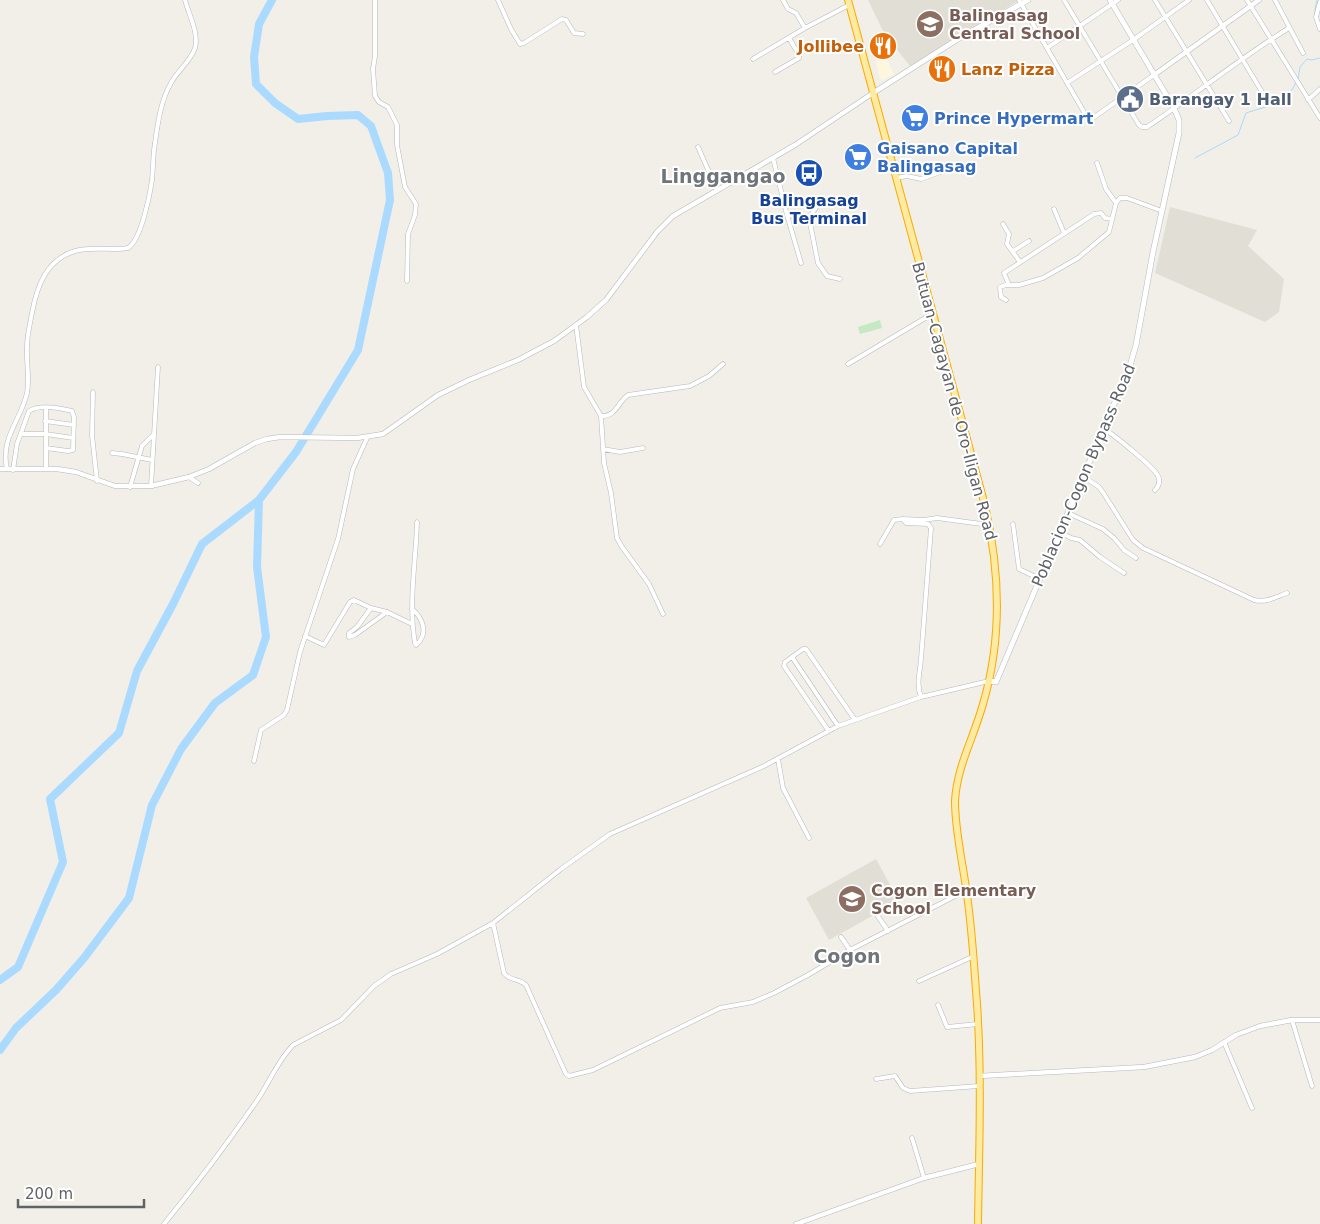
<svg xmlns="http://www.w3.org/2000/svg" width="1320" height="1224" font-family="'DejaVu Sans',sans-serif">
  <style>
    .commercial { fill: #fef7e0 }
    .education { fill: #e1ded6 }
    .green { fill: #c5e8c5 }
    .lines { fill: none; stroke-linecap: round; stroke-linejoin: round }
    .stream { stroke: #aadaff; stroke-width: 1 }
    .river { stroke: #aadaff; stroke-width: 8 }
    .minor-casing { stroke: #b5b8bc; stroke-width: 5 }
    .tertiary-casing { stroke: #b5b8bc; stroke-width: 5.5 }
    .secondary-casing { stroke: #b6babf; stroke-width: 6 }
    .trunk-casing { stroke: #f9ab00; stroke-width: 8 }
    .minor { stroke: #fff; stroke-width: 4 }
    .tertiary { stroke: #fff; stroke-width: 4.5 }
    .secondary { stroke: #fff; stroke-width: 5 }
    .trunk { stroke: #feeaa1; stroke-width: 6 }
    .labels { text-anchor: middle; stroke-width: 4; stroke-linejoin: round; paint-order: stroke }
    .education-label { font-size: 16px; font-weight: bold; fill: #785e54; stroke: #fff; text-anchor: start }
    .food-label { font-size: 16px; font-weight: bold; fill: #c56008; stroke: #fff; text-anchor: end }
    .service-label { font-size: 16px; font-weight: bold; fill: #4e5e75; stroke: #fff; text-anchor: start }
    .shop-label { font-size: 16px; font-weight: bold; fill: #366cbe; stroke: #fff; text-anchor: start }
    .transit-label { font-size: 16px; font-weight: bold; fill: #164399; stroke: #fff }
    .street-label { font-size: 16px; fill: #5f6368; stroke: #fff }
    .quarter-label { font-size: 19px; font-weight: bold; fill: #70757a; stroke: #fff }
  </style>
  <rect width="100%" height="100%" fill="#f1efe8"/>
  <!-- commercial -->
  <path class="commercial" d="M887,59l7,15 -11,6 -3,-1 -4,-17z"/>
  <!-- education -->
  <path class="education" d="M868,0h149l1,1 -108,65 -26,-33z
    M1170,207l87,23 -9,16 36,33 -5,33 -14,10 -110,-49z
    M876,859l23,42 -70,39 -23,-42z"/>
  <!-- green -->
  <path class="green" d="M880,320l2,8 -22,6 -2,-7z"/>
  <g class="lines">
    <!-- stream -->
    <path class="stream" d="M1317,0c-3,13 -4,20 3,32
      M1298,79l2,-12 7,-8 5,1 8,-2
      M1195,158l43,-23 8,-22c20,-7 41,-8 50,-31"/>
    <!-- river -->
    <path class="river" d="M0,980l18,-13 45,-105 -13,-63 69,-66 18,-62 36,-67 29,-60 57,-44 37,-48 62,-102 32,-150 -2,-27 -17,-47 -13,-11 -31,1 -29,3 -23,-16 -19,-19 -2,-27 5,-33 13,-24
      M0,1050l16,-22 40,-38 28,-32 45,-60 23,-93 29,-56 34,-46 38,-28 13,-38 -9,-70 2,-67"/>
    <defs>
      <path id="minor" d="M375,0v56l-2,13 2,27 4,6 9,5 9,18v20l8,42 11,17 -1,11 -7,19 -1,47
        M498,0l13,29 9,15 4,-1 38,-24 4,1 8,13 9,1
        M783,0l5,9 8,4 9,15
        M1019,0l69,119 5,-1 61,-43
        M1064,0l75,125 3,2h5c48,-32 93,-69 142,-99
        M1155,0l74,121
        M1207,0l55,92
        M1247,0l73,118
        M1275,0l28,53
        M1320,2l-4,15 4,12
        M1047,48l71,-48
        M753,59l52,-31 44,-23
        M775,72l24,-14v-3l-10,-17
        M1067,83l66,-43 56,-40
        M1308,100l12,-11
        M698,147l19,43
        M773,158l14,57 14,48
        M1097,163l9,26 10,14
        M896,178l11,-2 14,3 22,-8
        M818,200l-1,6 -8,12 9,45 9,13 13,3
        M1054,209l10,24
        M787,215l22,3
        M1003,224l6,10 -2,10 13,18
        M1013,251l16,-10
        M1009,285l-5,-12 90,-59 7,-1 4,5 7,1
        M1006,300l-5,-3 -1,-10 6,-2h13l24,-7 35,-20 31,-26 7,-29 4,-5h7l35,13
        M576,325l8,62 17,29 3,47 7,30 6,45 5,9 27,37 14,30
        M848,364l84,-50
        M93,392l-1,43 5,46
        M46,408v60
        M601,416c15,1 16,-13 27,-21l62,-9 19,-10 14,-12
        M45,421l29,4
        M1104,429c9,5 51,39 54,47 3,6 1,10 -3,14
        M21,434h25l27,4
        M603,449l17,3 23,-4
        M112,453l10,1 30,6
        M7,469c-7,-31 14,-49 20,-76 3,-15 -1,-31 0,-46 0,-12 3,-23 5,-34 5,-27 14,-53 43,-62 18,-5 36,0 53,-3 13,-8 22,-53 24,-68 1,-10 1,-20 2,-30 3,-21 6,-49 17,-67 6,-12 20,-22 24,-35 4,-15 -6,-33 -10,-48
        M13,470l4,-26 12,-33c11,-7 31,-3 43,0l2,6 -1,33 -5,1 -22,-3
        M189,477l9,6
        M1084,477l15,10 5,7 29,46 10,8 111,52c12,3 22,-3 33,-7
        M151,486l7,-119
        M130,487l12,-41 11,-11
        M1068,513l35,16 11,9 10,12 12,8
        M903,519l3,4 22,1 3,4 -10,131c-1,13 -5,25 0,38
        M1013,524l6,45 21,10
        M1060,532l11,6 9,2 20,17 24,16
        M880,544l14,-24 9,-1 21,1 13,-2 52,7
        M371,608l-14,19 -8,6v4l6,-2 32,-23
        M412,609c11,9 17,25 4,36l-1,-2c-7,-40 1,-81 2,-121
        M305,636l19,9 26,-43 4,-2 17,8 16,4 25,12
        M792,657l46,69
        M828,730l-44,-64 1,-4 18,-13h3l49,71
        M778,759l5,29 26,50
        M254,761l7,-31 23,-15 3,-5 13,-58 38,-113 15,-70 14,-31
        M877,915l11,16
        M493,923l11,50c5,8 15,5 22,12l40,89 3,2 24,-6 127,-62 33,-6 21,-9 34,-18 42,-25 117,-60
        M841,937l9,13
        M919,981l53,-24
        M938,1005l9,22 31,-3
        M1292,1020l20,66
        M1224,1042l28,66
        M876,1079l19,-3 8,12 7,3 69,-5
        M912,1138l12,40
        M164,1224c32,-39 63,-80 92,-122 14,-20 20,-39 37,-57l48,-25 33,-34 17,-12 46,-20 56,-31 68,-54 49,-35 154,-68 74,-40 83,-29 68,-16"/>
      <path id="tertiary" d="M1154,75l105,-75
        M0,469h57l19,3 39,14h36l38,-9 20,-8 46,-26 12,-4 13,-2 77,1 26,-4 55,-39 31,-15 49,-20 36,-19 33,-24 19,-17 51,-68 16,-16 122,-71 78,-52
        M979,1076l165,-9 51,-10 17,-7 24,-15 24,-9 32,-6h28
        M796,1224l128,-46 55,-14"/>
      <path id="secondary" d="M873,93l85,-54 70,-39
        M989,681l7,1 133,-313 7,-24 17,-93 26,-119v-13l-5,-12 -64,-108"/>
      <path id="trunk" d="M848,0l135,498c17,68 20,138 0,206 -9,33 -26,62 -28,97 0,29 7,58 11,87 6,38 8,78 11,116 5,73 2,147 1,220"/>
    </defs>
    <!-- minor casing -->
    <use href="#minor" class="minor-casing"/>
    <!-- tertiary casing -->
    <use href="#tertiary" class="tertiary-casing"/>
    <!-- secondary casing -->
    <use href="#secondary" class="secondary-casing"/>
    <!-- trunk casing -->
    <use href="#trunk" class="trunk-casing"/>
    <!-- minor -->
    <use href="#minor" class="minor"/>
    <!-- tertiary -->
    <use href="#tertiary" class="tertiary"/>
    <!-- secondary -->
    <use href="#secondary" class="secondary"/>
    <!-- trunk -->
    <use href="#trunk" class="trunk"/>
  </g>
  <!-- icons -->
  <defs>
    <symbol id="school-disc" viewBox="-11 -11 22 22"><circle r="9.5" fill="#8d6e63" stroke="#fff"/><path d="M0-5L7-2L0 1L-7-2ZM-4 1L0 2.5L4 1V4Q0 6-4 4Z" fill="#fff"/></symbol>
    <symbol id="restaurant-disc" viewBox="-11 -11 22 22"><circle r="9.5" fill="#e8710a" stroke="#fff"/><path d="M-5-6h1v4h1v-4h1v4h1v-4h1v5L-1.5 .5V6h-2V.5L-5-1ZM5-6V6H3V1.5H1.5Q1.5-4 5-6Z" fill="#fff"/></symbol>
    <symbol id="civic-disc" viewBox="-11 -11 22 22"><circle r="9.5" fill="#5c6f8a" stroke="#fff"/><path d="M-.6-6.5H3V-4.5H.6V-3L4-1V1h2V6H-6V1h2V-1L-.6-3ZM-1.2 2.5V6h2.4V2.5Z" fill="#fff"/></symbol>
    <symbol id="supermarket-disc" viewBox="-11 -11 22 22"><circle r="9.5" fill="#3f7fe0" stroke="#fff"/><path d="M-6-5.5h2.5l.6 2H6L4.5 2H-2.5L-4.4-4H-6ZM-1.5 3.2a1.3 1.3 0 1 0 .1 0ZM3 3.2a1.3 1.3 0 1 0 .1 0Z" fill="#fff"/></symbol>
    <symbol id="bus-disc" viewBox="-11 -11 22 22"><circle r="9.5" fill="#1a4fb4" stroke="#fff"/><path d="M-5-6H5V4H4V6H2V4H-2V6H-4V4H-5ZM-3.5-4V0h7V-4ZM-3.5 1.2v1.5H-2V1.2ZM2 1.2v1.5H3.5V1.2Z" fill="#fff"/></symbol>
  </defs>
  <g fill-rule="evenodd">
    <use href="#school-disc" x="914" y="8" width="32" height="32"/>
    <use href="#restaurant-disc" x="867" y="30" width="32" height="32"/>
    <use href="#restaurant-disc" x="926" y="53" width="32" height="32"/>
    <use href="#civic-disc" x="1114" y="83" width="32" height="32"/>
    <use href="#supermarket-disc" x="899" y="102" width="32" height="32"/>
    <use href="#supermarket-disc" x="842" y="141" width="32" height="32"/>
    <use href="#bus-disc" x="793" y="157" width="32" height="32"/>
    <use href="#school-disc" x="836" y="883" width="32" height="32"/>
  </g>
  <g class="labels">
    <!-- education labels -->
    <g class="education-label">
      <text x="949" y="21">Balingasag<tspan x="949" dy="18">Central School</tspan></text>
      <text x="871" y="896">Cogon Elementary<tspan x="871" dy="18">School</tspan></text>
    </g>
    <!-- food labels -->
    <g class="food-label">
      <text x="864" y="52">Jollibee</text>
      <text x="961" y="75" text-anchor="start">Lanz Pizza</text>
    </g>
    <!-- service labels -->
    <g class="service-label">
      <text x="1149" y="105">Barangay 1 Hall</text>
    </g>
    <!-- shop labels -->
    <g class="shop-label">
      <text x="934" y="124">Prince Hypermart</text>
      <text x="877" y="154">Gaisano Capital<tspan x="877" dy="18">Balingasag</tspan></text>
    </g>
    <!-- transit labels -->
    <g class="transit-label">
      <text x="809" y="206">Balingasag<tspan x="809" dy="18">Bus Terminal</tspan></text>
    </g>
    <!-- street labels -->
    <g class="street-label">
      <text transform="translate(955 401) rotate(75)" y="6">Butuan-Cagayan de Oro-Iligan Road</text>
      <text transform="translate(1083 475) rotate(-67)" y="6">Poblacion-Cogon Bypass Road</text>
    </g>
    <!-- quarter labels -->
    <g class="quarter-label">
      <text x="723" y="183">Linggangao</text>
      <text x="847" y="963">Cogon</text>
    </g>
  </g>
  <!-- scale -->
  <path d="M18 1199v8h126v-8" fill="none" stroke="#5f6368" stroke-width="2.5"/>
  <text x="25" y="1199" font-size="15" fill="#5f6368" stroke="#ffffff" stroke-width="4" paint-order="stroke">200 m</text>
</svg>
